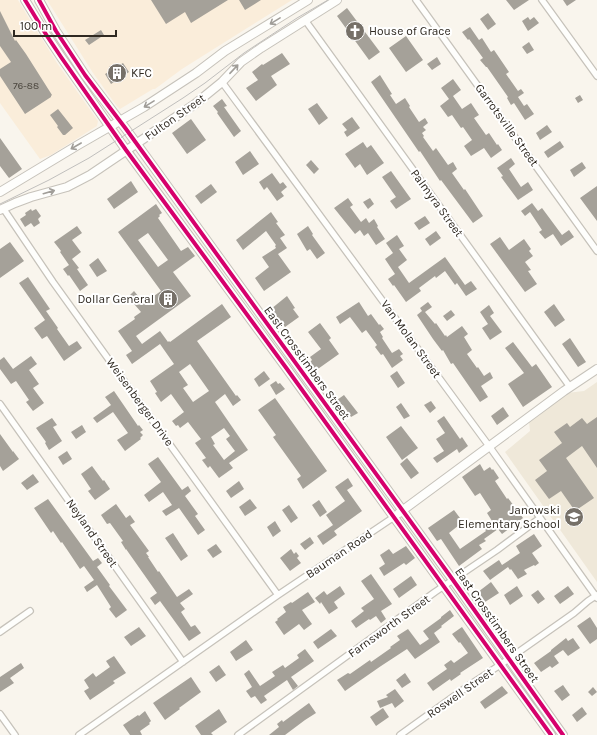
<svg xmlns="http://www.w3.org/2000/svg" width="597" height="735" font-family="Karla,sans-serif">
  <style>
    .built { fill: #faedda }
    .education { fill: #efe8d9 }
    .building { fill: #a5a199; fill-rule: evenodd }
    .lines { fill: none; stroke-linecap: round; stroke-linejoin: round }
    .street-casing { stroke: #c6c2ba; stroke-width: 8 }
    .secondary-casing { stroke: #c6c2ba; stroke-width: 10 }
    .street { stroke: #fefefc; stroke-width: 5.5 }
    .secondary { stroke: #fefefc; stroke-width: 8 }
    .tram { stroke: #c0bfbd; stroke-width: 1 }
    .cycleway-casing { stroke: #fff; stroke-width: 6 }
    .cycleway { stroke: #d6006c; stroke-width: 4 }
    .oneway { stroke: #a19e99 }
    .labels { text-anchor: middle; stroke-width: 4; stroke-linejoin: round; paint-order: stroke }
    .number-label { font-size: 10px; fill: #4c473f }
    .poi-label { font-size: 12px; fill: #2f2921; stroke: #fff; text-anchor: start }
    .street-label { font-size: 12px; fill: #2f2921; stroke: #fff }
  </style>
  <rect width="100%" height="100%" fill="#f9f5ed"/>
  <!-- built -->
  <path class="built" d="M0,0h18l15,25 24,38 41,58 -1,5 -46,29 -11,4 -40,-56z
    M47,0h245l-110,69 -27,20h-2l-33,20 -4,-4 -23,-32z"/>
  <!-- education -->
  <path class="education" d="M597,382v200l-92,-130 25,-21 -1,-10 38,-28 17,-2z"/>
  <!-- building -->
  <path class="building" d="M151,0h77l-37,23 -6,-11 -19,12z
    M239,0h22l-16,10z
    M506,0h23l-15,10z
    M563,0h13l-9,6z
    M347,8l33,44 -11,8 -32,-44z
    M0,11l15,30 1,-1 10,14 26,41 -1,1v1l-26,17 -25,-38v-7l11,-7 -11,-16z
    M488,13l8,11 -8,6 -8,-11z
    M528,17l2,3 4,-3 5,6 -11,8 -6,-10z
    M470,27l9,13 3,-2 9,14 3,-2 15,22 -3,2 12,17 3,-2 3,4 -6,4 6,9 3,-2 7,10 -9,6 -11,-17 -3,2 -4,-7 1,-1 -21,-30h-1l-6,-7 3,-2 -14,-19 -1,1 -6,-8z
    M101,30l3,5 -15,10 -4,-5z
    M406,36l17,24 -17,12 -17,-24z
    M529,42l5,8 -7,4 -5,-7z
    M282,53l8,11 -19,12 6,9 -21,16 -10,-13 12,-8 -6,-8 10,-8 1,1z
    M437,57l4,7 -9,6 -5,-6z
    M123,63l6,9 -18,12 -6,-10z
    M380,75l12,19 -2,1 6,9 9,-6 5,8 -1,1 10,15 6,-4 3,5 -5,4 3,3 -4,3 2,3 -1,1 10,14 3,-3 12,17 5,-3 4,7 -5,4 12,17 1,-1 18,27 -10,7 -32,-43 -1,1 -20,-30 -1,1 -48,-70z
    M453,79l8,11 -8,6 9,13 9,-6 8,12 -5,3 12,17 3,-2 8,12 1,-1 4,6 -11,8 -7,-10 -13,8 -7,-10 8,-6 -9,-13 -2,1 -9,-13 -4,2 -8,-11 9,-7 -8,-11z
    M580,95l3,5 -5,3 -3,-5z
    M222,99l5,7 -3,1 17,24 -7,6 -17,-24 1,-1 -5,-6z
    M317,103l11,15 -9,7 -11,-16z
    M58,109l15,19 -8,7h-2l-6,-8 1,-1 -8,-11z
    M352,117l8,11 -13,9 -3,-5 3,-2 -5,-6z
    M191,119l15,21 -19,14 -15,-21z
    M547,125l5,7 -12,8 -4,-7z
    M0,138l22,31 -13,9 -9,-12z
    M560,141l4,6 -16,11 -4,-6z
    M363,142l4,6 4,-3 13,18 -17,12 -7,-11 -5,4 -10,-14z
    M250,151l9,13 -16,11 -8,-13z
    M511,158l4,6 -6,5 12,18 7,-5 5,8 -15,10 -17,-23 2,-1 -6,-8z
    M311,160l8,9 -5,5 -8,-9z
    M582,162l4,6 -12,9 -4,-7z
    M391,171l20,28 -15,10 -6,-8 6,-4 -14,-20z
    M272,173l8,11 3,-2 4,5 -6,5 3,4 -7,5 -10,-14 -3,3 -5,-8z
    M131,181l7,11 -24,17 -7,-10z
    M211,184l6,8 -16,12 -6,-8z
    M597,186v35l-17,-23z
    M348,198l5,7 -3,2 11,15 5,-4 3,5 5,-4 4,7 -1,1 8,12 -9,6 -8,-12 -4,3 -4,-6 -5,4 -21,-26z
    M370,198l4,6 -6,5 -5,-7z
    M532,203l6,8 4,-3 20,27 7,-5 5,7 -13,9 -8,-12 -8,5 -6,-7 3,-2 -12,-18 -5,4 -4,-5z
    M156,204l6,9 -3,2 1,1 -2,2 23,33 7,-4 7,9 -22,16 18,24 -55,40 6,8 18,-13 8,11 1,-1 1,1 52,-38 9,13 -34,24 39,55 1,-1 4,5 -8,6 -8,-12 -10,8 33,48 -19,13 4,5 -14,10 -9,-12 -2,2 -6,-8 4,-2 -11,-15 6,-4 -13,-17 -8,6 -2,-3 -2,1 -4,-5 12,-9 -13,-18 -10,8 -6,-9 2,-1 -7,-11 24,-17 -14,-20 -28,20 -6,-9 6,-4 -14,-20 17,-12 -1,-2 7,-5 -13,-15 6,-6 10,12 17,-12 -43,-59zM148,233l20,27 -10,7 -20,-27zM190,364l19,27 -16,11 -10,-14 5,-3 -9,-13zM224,428l6,8 -4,3 9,12 -11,9 -11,-15 2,-1 -4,-7z
    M31,209l1,2 4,-2 5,7 -3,3 2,4 -6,4 -3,-4 -6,4 -5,-8 6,-4 -1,-2z
    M271,212l7,10 -2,1 9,12 -5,3 7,10 -9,6 13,18 -27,19 -9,-13 14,-11 -7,-10 14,-9 -1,-2 1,-1 -10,-14 -23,19 -7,-10z
    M425,216l5,7 -11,7 -5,-7z
    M77,226l5,7 -10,7 9,12 -9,7 7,9 -2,1 11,16 -8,6 -11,-16 -1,1 -5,-7 6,-4 -9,-13 1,-1 -7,-9z
    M308,226l5,8 -1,1 13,18 -8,6 -7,-10 -3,2 -10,-17z
    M436,231l5,7 -11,8 -5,-7z
    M397,235l7,11 -5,3 8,11 -9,7 11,16 36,-26 20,28 6,-4 6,8 -11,7 -9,-13 -2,2 -10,-14 -9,7 -1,-2 -16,12 2,3 -15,11 -12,-17 -1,1 -5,-7 7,-5 -10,-15 8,-6 -7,-10z
    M500,237l9,13 15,-11 7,10 -2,2 4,5 -8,6 6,8 -3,1 9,13 -12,8 -35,-48z
    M10,242l14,19 -24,17v-29z
    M98,258l9,13 -10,6 -8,-12z
    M28,277l22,32 -4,2 12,17 -1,1 12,17 8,-5 5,7 -18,13 -17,-25 -5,3 -8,-11 11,-8 -26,-37z
    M287,296l8,12 -2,1 6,8 -14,10 -14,-18z
    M359,302l9,14 3,-2 8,11 1,-1 4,5 -4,3 3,5 -1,1 10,15 7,-4 4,5 -3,2 3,4 -11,8 -9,-14 -2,1 -6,-8 2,-2 -11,-15 -4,3 -12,-16 -10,7 -4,-7z
    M428,302l4,5 -7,5 10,12 1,-1 9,13 1,-1 1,2 15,-11 6,8 -4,3 8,13 -5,4 10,14 1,-1 6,9 6,-4 3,6 -12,8 7,11 -8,5 -27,-39 -2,1 -8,-14 -1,1 -9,-12 -16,-24 5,-4 -2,-3z
    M554,304l11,16 -10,7 -11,-15z
    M489,305l5,8 -4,3 12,16 -12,8 -8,-12 6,-4 -8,-12z
    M451,310l4,5 -8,6 -4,-5z
    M320,323l11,15 -2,2 10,14 -24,17 -6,-8 3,-3 -2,-3 11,-8 -13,-17z
    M570,338l16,24 -8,5 -16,-23z
    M513,342l19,25 4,-3 16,23 -29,20 -15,-23 16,-11 -19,-25z
    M31,356l6,8 -8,6 10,14 -6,4 11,15 -11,8 -7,-9 3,-2 -13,-19 -5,3 -11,-15v-9l4,-3 9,12z
    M264,371l6,8 -11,8 -5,-8z
    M397,371l8,12 -7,5 -8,-12z
    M276,381l2,3 2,-1 5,6 -9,6 -6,-10z
    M114,391l24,35 1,-1 4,5 -3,2 3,3 -3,3 1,1 -16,12 -8,-11 11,-7 -15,-21 -16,11 -4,-5 18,-13 -6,-8z
    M344,395l14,18 -7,4 -8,-12 -2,1 -4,-6z
    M275,398l52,73 -24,18 -6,-10 4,-3 -28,-39 3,-2 -18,-25z
    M431,401l5,7 -6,5 -6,-8z
    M401,403l9,13 -6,3 -8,-12z
    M503,407l6,9 -12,9 -6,-9z
    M444,416l16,23 2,-2 6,9 -9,7 -2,-4 -20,14 -4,-5 11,-7 -8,-12 9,-6 -8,-12z
    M597,417v51l-15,-22 -16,12 28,40 -19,13 -14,-20 -12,8 -14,-19 12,-9 -8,-11 23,-17 -8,-11 13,-9 3,4 12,-9 5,6z
    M52,418l5,7 -4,2 9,14 -13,9 -4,-7 1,-1 -10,-14z
    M82,425l4,7 -10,7 -5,-7z
    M401,426l17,22 -16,12 -16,-23z
    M0,434l13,18v-1l6,8 -16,12 -3,-5z
    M67,451l5,8 -9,6 -5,-8z
    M158,457l24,33 6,-4 3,5 -6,5 13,18 -3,2 10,14 -7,5 -19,-27 -13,8 -4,-5 10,-6 -9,-13 -14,10 -5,-7 17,-13 -13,-18z
    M407,458l12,15 -8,6 -11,-15z
    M480,464l4,7 6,-4 2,3 1,-1 6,9 -4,3 12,18 1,-1 15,20 -21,16 -4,-5 -14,10 2,2 -7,4 3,4 -23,17 -18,-27 -4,2 -9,-13 26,-18 9,12 -14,11 11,16 26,-18 -3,-4 9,-6 -5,-8 4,-3 -11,-17 -5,3 -13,-19z
    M92,466l11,15 1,-1 6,9 -15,11 -7,-9 3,-2 -10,-15z
    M33,474l6,8 -12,8 -6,-7z
    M348,478l5,8 -6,4 15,21 -28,20 3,4 -14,10 -6,-9 16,-11 -7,-10 19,-14 -10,-14z
    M239,481l5,8 -13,9 -5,-7z
    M48,499l45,62 5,-3 4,5 -5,4 13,18 -1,1 18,24 -11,8 -7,-9 2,-2 -14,-22 -10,7 -3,-5 10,-7 -10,-14 -4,3 -18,-27 -1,1 -8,-12 -2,2 -17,-25z
    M250,499l7,9 -12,8 -6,-9z
    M319,500l8,12 -7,5 -8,-12z
    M116,504l10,14 4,-3 5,7 -5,3 19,26 -3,2 3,4h-1l10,15 1,-1 18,26 12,-8 4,5 -13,9 5,6 -4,3 10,15 4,-2 6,8 -12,8 -29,-40 -5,4 -5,-7 7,-5 -31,-44v1l-5,-8 2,-1 -13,-18 -3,1 -6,-9z
    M289,505l9,13 -7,5 -9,-13z
    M275,521l6,10 -8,6 -6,-10z
    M173,533l15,23 -7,5 -16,-23z
    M534,534l8,12 -10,7 7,10 -4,3 -1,-1 -10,5 3,4 -9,5 -7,-10 -1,1 -2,-3 -18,13 -7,-9 16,-11 3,5 18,-12 -4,-7z
    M310,537l4,6 -9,7 -5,-6z
    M216,544l6,8 -9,6 -6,-8z
    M406,546l9,12 -9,7 -2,-2 -20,13 -5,-8 6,-4 -5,-9 9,-6 4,5z
    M291,549l3,5 2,-2 3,4 -2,2 4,5 -11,8 -10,-13z
    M371,574l21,30 -11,7 5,8 -5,4 -5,-7 -6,4 -1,-1 -13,9 -5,-7 13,-10 -3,-3 13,-9 -13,-18z
    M411,576l6,9 -18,13 -6,-9z
    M491,582l8,11 -14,9 -7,-10z
    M340,586l5,8 -11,8 4,6 -9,6 -8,-12 -1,2 -5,-6 9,-7 3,4z
    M517,586l6,10 -13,9 -6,-10z
    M568,586l6,8 -14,10 -6,-8z
    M538,590l7,9 -7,5 -7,-9z
    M308,592l7,10 -13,8 10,14 -8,6 -5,-6 -15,11 -9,-13 3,-2 -1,-1 9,-7 -3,-5 8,-5 1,1z
    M450,610l4,6 -13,10 1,1 -8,6 6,9 -25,17 -8,-10 -26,17 -36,25 -8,-11 11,-7 2,1 20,-14 1,2 20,-14 -1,-1 10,-7 -3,-4 11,-7 12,16 9,-6 -6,-8 18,-13v-1z
    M590,617l7,11v11l-7,5 -13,-18z
    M139,627l7,9 -15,10 -7,-9z
    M462,627l21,31 -23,15 1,1 -10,7 -1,-2 -17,12 -6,-8 20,-14 -3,-4 7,-5 3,3 14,-10 -8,-11 -1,1 -7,-9z
    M331,629l6,7 -19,13 -5,-7z
    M566,638l2,3 5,-3 7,10 -12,8 -5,-6 -9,6 5,7 -7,5 -2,-2 -9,6 -7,-9 17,-12v-1z
    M246,640l7,10 -17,11 -6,-9z
    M305,649l9,12 -23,16 7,9 -5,4 -6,-10 -23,16 3,4 -6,4 -6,-8 -4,2 -5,-7 6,-4 -8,-13 5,-4 11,16 15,-10 -3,-4 11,-7 2,3 14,-10 -2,-3z
    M114,656l12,17 -13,8 2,2 -25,17 -6,-9 5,-3 -5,-8 9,-7 3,4 14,-10 -4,-6z
    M21,663l3,5 -14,10 4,5 -14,9v-15z
    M219,665l7,10 -10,7 -7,-10z
    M405,673l6,9 -9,6 -6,-8z
    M191,677l10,15 -22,16 1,1 -15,11 -12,-17z
    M563,685l7,10 -8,6 -8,-10z
    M502,686l6,7 -23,16 -5,-7z
    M593,687l4,5 -5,4 -4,-4z
    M395,689l9,12 -9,7 -3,-5 -12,5 -3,-7 11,-4 -2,-2z
    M309,703l7,10 -11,7 -20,15h-16l10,-8 -2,-3 5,-4 1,2z
    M582,707l5,7 -10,8 -5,-7z
    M383,708l6,9 -13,9 -6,-9z
    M219,709l8,13 -16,11 2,2h-12l-6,-9z
    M145,711l6,10 -2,2 1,1 -10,7 2,4h-12l-7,-10 15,-10 1,1z"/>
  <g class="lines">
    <defs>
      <path id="street" d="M416,0l181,251
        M542,0l55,76
        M305,20l265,367
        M222,82l267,364 108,152
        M3,208l50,74 225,313
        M0,404l183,258
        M0,632l30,-21
        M0,714l15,21
        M79,735l199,-140 116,-78
        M238,735l197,-143 62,-42 43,-32
        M400,735l71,-51 29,-19 74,-52 14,-12 9,-6"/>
      <path id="secondary" d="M25,0l22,36 14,21 65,93 161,219 264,366
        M39,0l17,31 29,44 41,54 327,451 110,155
        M0,192l78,-47 66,-38 52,-34 29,-22 83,-51
        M0,210l15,-7 16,-6 36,-10 23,-12 105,-71 27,-22 19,-20 20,-14 76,-48
        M399,513l165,-122 33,-22"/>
    </defs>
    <!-- street casing -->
    <use href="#street" class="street-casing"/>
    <!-- secondary casing -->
    <use href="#secondary" class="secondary-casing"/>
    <!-- street -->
    <use href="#street" class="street"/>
    <!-- secondary -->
    <use href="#secondary" class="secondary"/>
    <!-- tram -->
    <path class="tram" d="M0,204l49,-24 40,-22 94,-60 22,-15 39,-30 53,-35 31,-18"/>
    <defs>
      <path id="cycleway" d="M25,0l22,36 14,21 65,93 161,219 264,366
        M39,0l17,31 29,44 41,54 327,451 110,155"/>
    </defs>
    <!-- cycleway casing -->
    <use href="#cycleway" class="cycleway-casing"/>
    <!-- cycleway -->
    <use href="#cycleway" class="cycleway"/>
  </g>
  <!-- one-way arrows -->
  <defs><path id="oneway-shaft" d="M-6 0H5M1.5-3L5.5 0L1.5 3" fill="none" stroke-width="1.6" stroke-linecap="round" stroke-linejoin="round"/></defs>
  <g class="oneway">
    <use href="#oneway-shaft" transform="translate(275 21) rotate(148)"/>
    <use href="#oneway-shaft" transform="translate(234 69) rotate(-47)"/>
    <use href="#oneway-shaft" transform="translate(149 104) rotate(148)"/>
    <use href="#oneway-shaft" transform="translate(76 146) rotate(150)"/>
    <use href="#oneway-shaft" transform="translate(49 192) rotate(-16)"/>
  </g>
  <!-- icons -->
  <defs>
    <symbol id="church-disc" viewBox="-11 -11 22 22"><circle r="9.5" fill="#767068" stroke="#fff"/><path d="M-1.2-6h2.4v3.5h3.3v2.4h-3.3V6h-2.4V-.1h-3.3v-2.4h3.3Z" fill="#fff"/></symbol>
    <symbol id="building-disc" viewBox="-11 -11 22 22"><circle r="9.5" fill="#767068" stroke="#fff"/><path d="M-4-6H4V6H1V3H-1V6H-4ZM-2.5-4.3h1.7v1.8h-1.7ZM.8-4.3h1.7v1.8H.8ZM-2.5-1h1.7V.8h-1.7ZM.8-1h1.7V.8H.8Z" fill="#fff"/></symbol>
    <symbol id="school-disc" viewBox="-11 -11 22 22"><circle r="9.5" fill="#767068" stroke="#fff"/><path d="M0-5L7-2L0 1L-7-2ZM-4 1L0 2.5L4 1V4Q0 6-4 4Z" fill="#fff"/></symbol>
  </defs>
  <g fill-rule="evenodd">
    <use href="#church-disc" x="344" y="20" width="22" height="22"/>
    <use href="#building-disc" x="106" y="62" width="22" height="22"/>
    <use href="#building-disc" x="157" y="288" width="22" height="22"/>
    <use href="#school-disc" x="563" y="506" width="22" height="22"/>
  </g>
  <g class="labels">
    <!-- number labels -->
    <g class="number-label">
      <text x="26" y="89">76-88</text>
    </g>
    <!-- poi labels -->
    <g class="poi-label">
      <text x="369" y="35">House of Grace</text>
      <text x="131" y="77">KFC</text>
      <text x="154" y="303" text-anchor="end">Dollar General</text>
      <text x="560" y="514" text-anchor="end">Janowski<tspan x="560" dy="14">Elementary School</tspan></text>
    </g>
    <!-- street labels -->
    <g class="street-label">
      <text transform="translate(175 117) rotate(-35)" y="4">Fulton Street</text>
      <text transform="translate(507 125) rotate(54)" y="4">Garrotsville Street</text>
      <text transform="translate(437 203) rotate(54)" y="4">Palmyra Street</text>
      <text transform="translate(411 339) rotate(54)" y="4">Van Molan Street</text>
      <text transform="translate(307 363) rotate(54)" y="4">East Crosstimbers Street</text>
      <text transform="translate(140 402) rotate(54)" y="4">Weisenberger Drive</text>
      <text transform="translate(92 533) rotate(55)" y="4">Neyland Street</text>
      <text transform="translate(339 554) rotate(-34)" y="4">Bauman Road</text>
      <text transform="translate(497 625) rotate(55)" y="4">East Crosstimbers Street</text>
      <text transform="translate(389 626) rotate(-36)" y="4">Farnsworth Street</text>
      <text transform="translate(460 693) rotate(-35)" y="4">Roswell Street</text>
    </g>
  </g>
  <!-- scale -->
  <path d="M14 30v6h102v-6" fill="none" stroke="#2f2921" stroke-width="2"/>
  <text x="20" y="30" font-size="12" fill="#2f2921" stroke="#ffffff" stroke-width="3" paint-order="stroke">100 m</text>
</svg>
